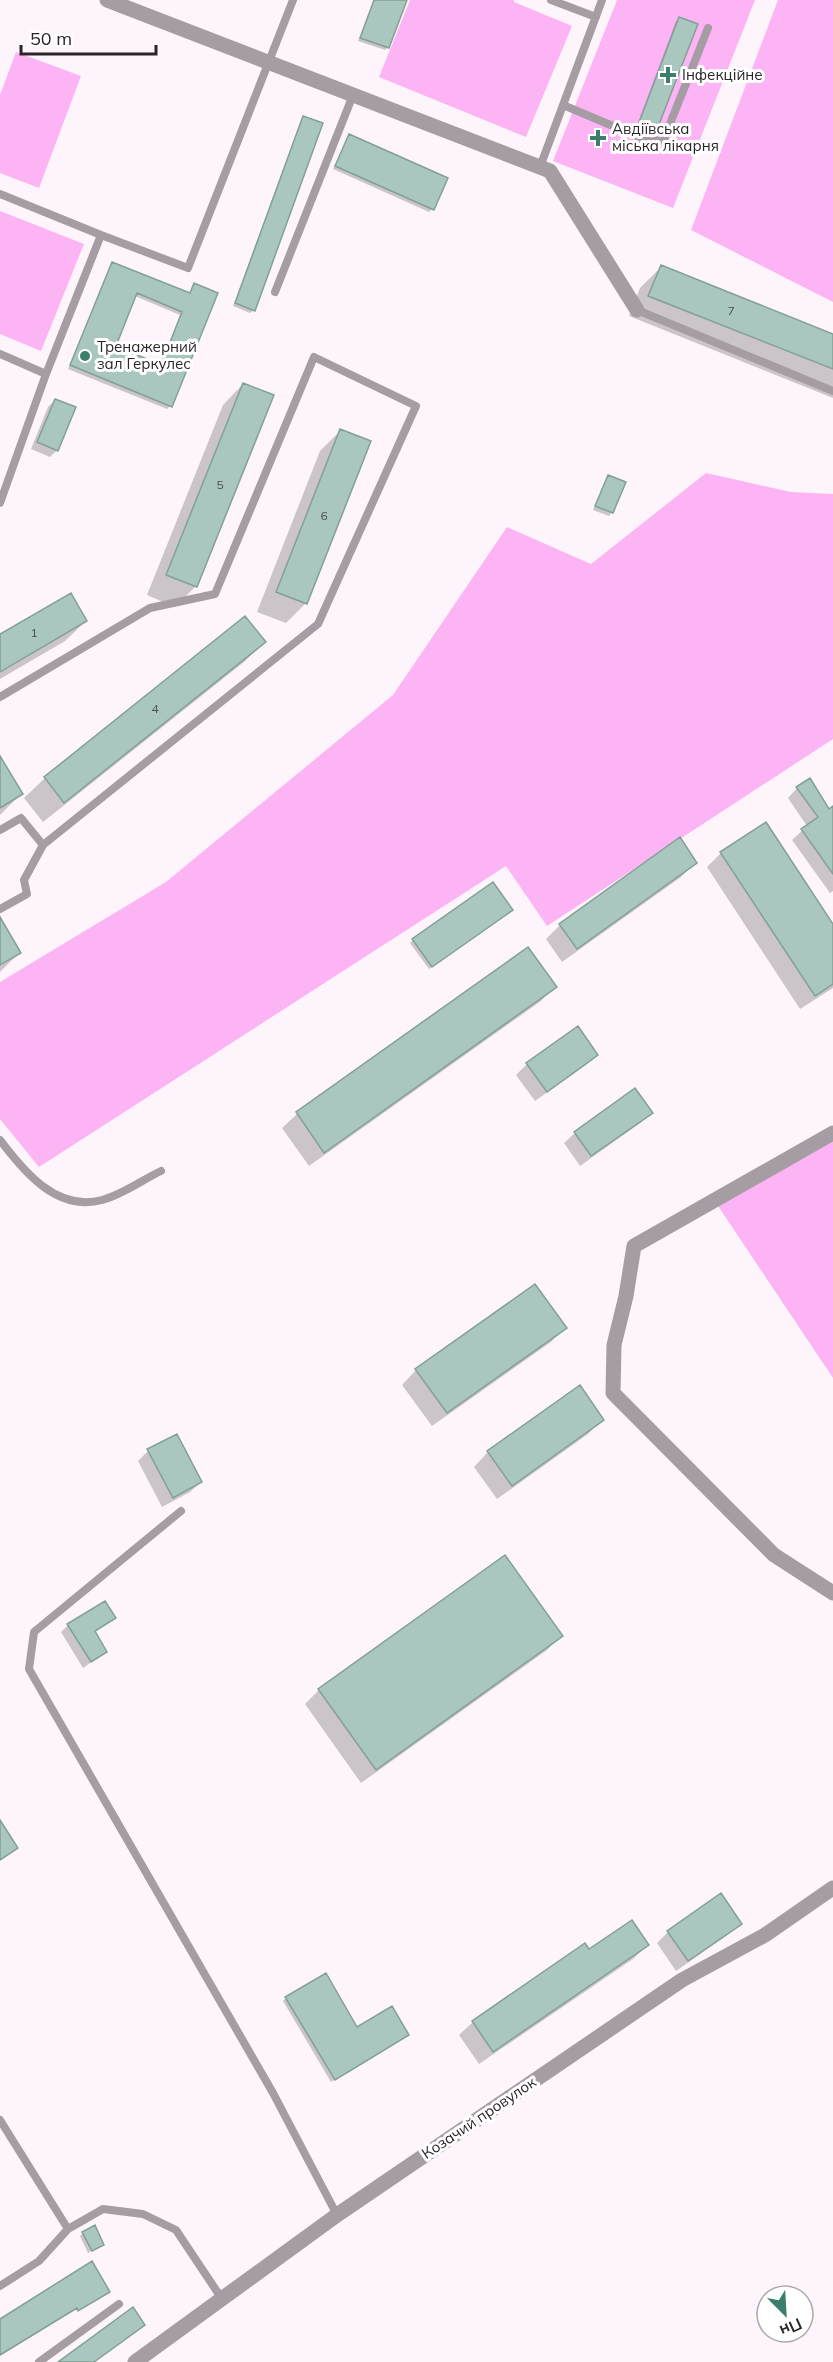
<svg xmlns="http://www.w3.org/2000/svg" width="833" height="2362" font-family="Mulish,sans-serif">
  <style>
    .green { fill: #fcb4f4 }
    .shadow { fill: #0003; fill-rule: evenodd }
    .building { fill: #a9c7be; stroke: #83a097; stroke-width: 1.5; fill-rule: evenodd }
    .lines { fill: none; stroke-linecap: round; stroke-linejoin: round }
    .service { stroke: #a69ca4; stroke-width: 8 }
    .minor { stroke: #a69ca4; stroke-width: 15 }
    .poi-dot { fill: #3c7e6d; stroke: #fff; stroke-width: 2 }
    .labels { text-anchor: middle; stroke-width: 6; stroke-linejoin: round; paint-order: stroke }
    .number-label { font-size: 12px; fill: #4b4d50 }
    .poi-label { font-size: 15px; fill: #2c242b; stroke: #fff; text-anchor: start }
    .street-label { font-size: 15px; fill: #2c242b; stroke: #fff }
  </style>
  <rect width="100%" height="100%" fill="#fef5fc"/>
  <!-- green -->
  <path class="green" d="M410,0h104v2l58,24 -46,111 -147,-60z
    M617,0h138l-82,208 -120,-47z
    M778,0h55v302l-142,-72z
    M16,52l65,24 -42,112 -39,-15v-78z
    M0,211l84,33 -43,107 -41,-17z
    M706,473l85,19 42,2v245l-286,187 -41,-60 -467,301 -39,-48v-137l166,-100 227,-187 114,-168 84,37z
    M833,1141v237l-115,-172z"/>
  <!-- shadow -->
  <path class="shadow" d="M374,0h31l-17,47 -3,3 -27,-9z
    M679,18l-24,113 -3,3 -16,-6 40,-107z
    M304,118l-50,192 -4,3 -17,-7 68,-185z
    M349,136l83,73 -3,3 -96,-43z
    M113,264l76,31 5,-10 -24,121 -3,3 -99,-40zM135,296l45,19 -20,51 -46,-19z
    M661,267l172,69v62l-204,-82 11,-28z
    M243,384l-47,202 -21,21 -28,-12 76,-190z
    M55,400l2,50 -7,7 -19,-8 17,-42z
    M341,430l-35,173 -20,20 -29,-11 63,-161z
    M608,476l4,36 -3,4 -16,-6z
    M245,618l19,24 -20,20 -201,160 -19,-24 21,-20z
    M86,621l-21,20 -65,38v-43z
    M0,770l21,24 -21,21z
    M797,788l36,29v74l-3,2 -38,-53 15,-14 -19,-28z
    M721,853l112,73v62l-33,21 -93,-142z
    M696,862l-15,15 -119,85 -16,-23 14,-14z
    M508,913l-79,56 -19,-26 3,-3z
    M0,932l20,20 -20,20z
    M528,949l27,37 -14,15 -232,165 -27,-38 15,-14z
    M596,1055l-10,10 -51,36 -19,-26 11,-11z
    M651,1112l-11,11 -60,43 -16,-23 11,-10z
    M565,1327l-14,15 -119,84 -30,-41 14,-15z
    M602,1419l-14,15 -91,65 -23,-32 14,-15z
    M148,1451l53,31 -11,10 -28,15 -24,-46z
    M114,1618l-20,15 12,19 -23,16 -22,-36 7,-7z
    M561,1636l-14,14 -186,133 -56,-79 14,-14z
    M740,1923l-11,11 -53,37 -19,-28 11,-11z
    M584,1945l5,7 58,-7 -14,14 -154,105 -20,-29 14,-13z
    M286,1998l71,31 50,6 -76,47 -48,-81z
    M83,2233l19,11 -14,9 -8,-17z"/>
  <!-- building -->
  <path class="building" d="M374,0h33l-18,48 -29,-10z
    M679,17l19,7 -42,108 -18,-7z
    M303,116l20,7 -68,188 -20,-8z
    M349,134l99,44 -14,32 -99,-44z
    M112,262l78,31 4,-10 24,10 -46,114 -102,-42zM137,293l45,19 -21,53 -45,-19z
    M661,265l172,69v35l-185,-73z
    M243,383l31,12 -77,192 -31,-12z
    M55,399l21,8 -18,44 -21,-9z
    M340,429l31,12 -64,163 -31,-12z
    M608,475l18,7 -13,31 -18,-7z
    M71,593l16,28 -87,51v-38z
    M245,616l21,26 -202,161 -20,-26z
    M0,756l23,38 -23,14z
    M810,778l19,31 4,-3v68l-32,-45 17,-12 -22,-30z
    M766,822l67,102v60l-18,12 -95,-144z
    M680,837l17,26 -120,86 -18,-25z
    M493,882l20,28 -81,57 -20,-28z
    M0,917l21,36 -21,12z
    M528,947l29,40 -233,166 -28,-41z
    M578,1026l20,29 -51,37 -21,-29z
    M635,1088l18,25 -62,43 -17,-24z
    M535,1284l32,44 -120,85 -32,-44z
    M580,1385l24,35 -92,66 -25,-35z
    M177,1434l25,48 -29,16 -26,-49z
    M505,1555l58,81 -187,134 -58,-81z
    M105,1601l11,17 -21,13 12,21 -16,10 -24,-38z
    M0,1820l18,28 -18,12z
    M721,1893l21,31 -54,37 -21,-30z
    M632,1920l17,25 -156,107 -21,-31 113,-78 4,6z
    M326,1973l31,54 35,-21 17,29 -74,45 -50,-83z
    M95,2225l9,20 -12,6 -10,-19z
    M92,2261l18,31 -32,19 -1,-3 -77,47v-36z
    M133,2307l12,18 -51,37h-36z"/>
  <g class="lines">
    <!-- service -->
    <path class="service" d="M551,0l45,17
      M563,105l88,37 13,-3 44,-111
      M540,167l62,-167
      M0,194l101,41 -55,139 -46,129
      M101,235l87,33 105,-268
      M275,292l78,-197
      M637,310l196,81
      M0,354l46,20
      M0,697l150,-89 65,-14 99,-237 102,49 -98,218 -275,221 -22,-27 -21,12
      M0,909l27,-15 -3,-14 19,-35
      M0,1140c24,32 57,72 102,60 20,-5 40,-20 59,-29
      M181,1511l-147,121 -5,37 244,424 64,122
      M0,2120l68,109
      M0,2286l39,-25 29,-32 35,-20 40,5 33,16 46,69
      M39,2362l80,-58"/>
    <!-- minor -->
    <path class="minor" d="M107,0l443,171 87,139
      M833,1133l-199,113 -8,50 -12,49 -1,48 161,162 59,38
      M135,2362l202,-147 345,-235 83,-45 68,-47"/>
  </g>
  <!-- markers -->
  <g class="poi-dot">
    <path d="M665 66h6v6h6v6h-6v6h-6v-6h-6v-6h6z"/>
    <path d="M595 129h6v6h6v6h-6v6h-6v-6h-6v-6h6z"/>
    <circle cx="85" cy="356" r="6"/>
  </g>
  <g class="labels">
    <!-- number labels -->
    <g class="number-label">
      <text x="731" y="315">7</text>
      <text x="220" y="489">5</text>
      <text x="324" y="520">6</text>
      <text x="34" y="637">1</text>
      <text x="155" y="713">4</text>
    </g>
    <!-- poi labels -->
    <g class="poi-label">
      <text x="682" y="80">Інфекційне</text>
      <text x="612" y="134">Авдіївська<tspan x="612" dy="17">міська лікарня</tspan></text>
      <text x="97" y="352">Тренажерний<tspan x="97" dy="17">зал Геркулес</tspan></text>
    </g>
    <!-- street labels -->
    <g class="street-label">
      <text transform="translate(479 2118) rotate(-34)" y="5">Козачий провулок</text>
    </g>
  </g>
  <!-- north arrow -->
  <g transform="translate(785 2314) rotate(156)"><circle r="28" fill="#ffffff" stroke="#aba7aa" stroke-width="1.5"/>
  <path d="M0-4.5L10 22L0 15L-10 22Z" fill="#3c7e6d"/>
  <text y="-9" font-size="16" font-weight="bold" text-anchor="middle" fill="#2c242b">Пн</text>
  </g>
  <!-- scale -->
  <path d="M21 45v9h135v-9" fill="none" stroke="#2c242b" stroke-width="3"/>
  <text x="30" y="45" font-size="18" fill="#2c242b" stroke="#ffffff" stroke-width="4.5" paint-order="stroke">50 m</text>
</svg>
